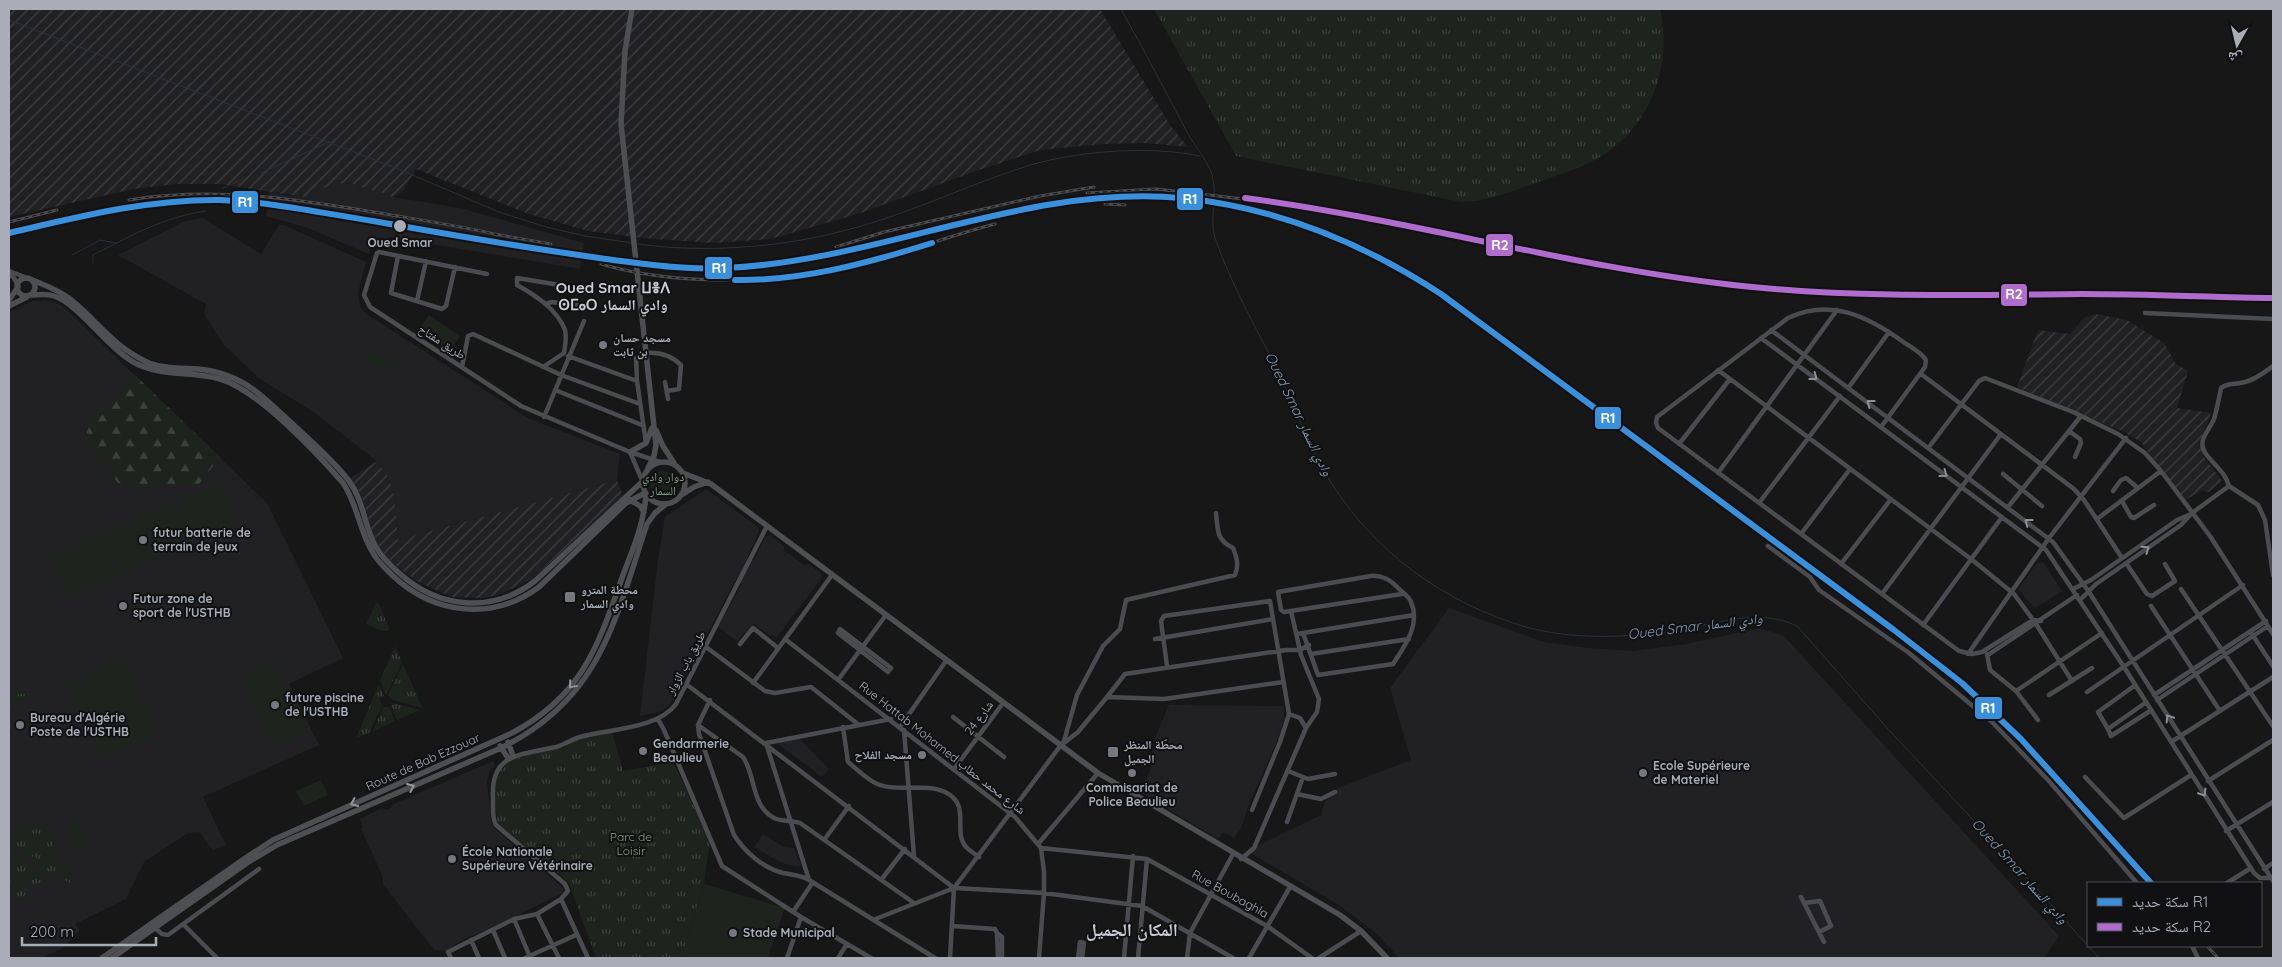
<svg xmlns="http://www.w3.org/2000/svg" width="2282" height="967" font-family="Quicksand,'Noto Naskh Arabic','Noto Sans Tifinagh',sans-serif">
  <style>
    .built { fill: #212123 }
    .industrial { fill: url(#industrial-furrows) }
    .grass { fill: url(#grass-tufts) }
    .forest { fill: url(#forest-firs) }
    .pitch { fill: #1d241e }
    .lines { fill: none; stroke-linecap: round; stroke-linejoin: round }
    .stream { stroke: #2a3239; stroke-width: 1 }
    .minor { stroke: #4b4c50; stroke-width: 4.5 }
    .major { stroke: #4d4f52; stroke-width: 5.5 }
    .rail-casing { stroke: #4b4c4f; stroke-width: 3 }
    .rail { stroke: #111113; stroke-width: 1; stroke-dasharray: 4; stroke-linecap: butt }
    .rail-1-casing { stroke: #111113; stroke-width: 10 }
    .rail-2-casing { stroke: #111113; stroke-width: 10 }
    .rail-1 { stroke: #3a90db; stroke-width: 6 }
    .rail-2 { stroke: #b06ccc; stroke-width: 6 }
    .oneway { stroke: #8c9099 }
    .oneway2 { stroke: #91969e }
    .stop-dot { fill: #a8adb8; stroke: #111113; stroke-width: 2 }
    .poi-dot { fill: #757880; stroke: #111113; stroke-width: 2 }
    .labels { text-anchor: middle; stroke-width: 4; stroke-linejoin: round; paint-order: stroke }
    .stop-label { font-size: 12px; font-weight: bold; fill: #a8adb8; stroke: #111113 }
    .poi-label { font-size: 12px; font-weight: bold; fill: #a8adb8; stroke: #111113; text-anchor: start }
    .street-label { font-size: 12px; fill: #a8adb8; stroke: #111113 }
    .park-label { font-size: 12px; fill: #7fa381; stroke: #111113 }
    .water-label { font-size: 14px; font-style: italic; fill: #7f9bb3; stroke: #111113 }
    .quarter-label { font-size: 15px; font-weight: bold; fill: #c9ccd4; stroke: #111113 }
    .district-label { font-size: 18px; font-weight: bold; fill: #c9ccd4; stroke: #111113 }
    .line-badge { stroke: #111113; stroke-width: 2 }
    .badge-label { font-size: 14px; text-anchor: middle; font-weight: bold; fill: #fff }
  </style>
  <defs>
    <pattern id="industrial-furrows" width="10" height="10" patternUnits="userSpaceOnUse" patternTransform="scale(1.25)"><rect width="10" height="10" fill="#212123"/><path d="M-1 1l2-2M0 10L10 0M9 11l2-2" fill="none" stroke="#3e3f41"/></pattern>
    <pattern id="grass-tufts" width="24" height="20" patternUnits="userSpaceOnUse" patternTransform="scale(1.25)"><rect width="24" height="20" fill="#1d241e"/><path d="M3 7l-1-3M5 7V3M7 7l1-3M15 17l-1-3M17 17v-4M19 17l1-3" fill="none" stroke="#3b413d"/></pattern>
    <pattern id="forest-firs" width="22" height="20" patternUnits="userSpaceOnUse" patternTransform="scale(1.25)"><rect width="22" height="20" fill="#1d241e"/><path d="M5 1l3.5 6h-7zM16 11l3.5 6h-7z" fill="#3b413d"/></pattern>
  </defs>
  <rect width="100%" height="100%" fill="#171717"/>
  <!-- built -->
  <path class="built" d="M349,183l44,14 67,11 124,35 -4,26 -191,-32 -3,5 -14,-2 -3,14 -64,-27 -39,-11 3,-25 19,5 17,-1 28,-11z
    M203,218l58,36 18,-29h5l82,37 -8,31 2,13 5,7 163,105 92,36 -3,26 -219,60 -4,-46 -5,-15 -12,-18 -65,-50 -52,-32 -36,-34 -20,-31 2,-10 -88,-49 67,-34z
    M45,300l10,2 10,6 202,195 76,155 -54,26 30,61 -116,52 23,48 -13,5 -14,-18 -11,1 -44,29 -18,37 -51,25 5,6 -17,18 -22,10h-32v-646l23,-11z
    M706,489l52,38 1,5 -12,26 7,2 11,-23 5,-2 14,11v4l20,15 4,-1 13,9 1,5 -46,60 -4,-3 -2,1 -17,-12 -16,17 -19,-14 24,-43 -7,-3 -65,124 -11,7 -19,4 18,-157 7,-42z
    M2043,562l19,29 -27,17 -17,-19 19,-26z
    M1449,608l95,34 44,6 45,3 53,-7 74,-16 24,8 275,300 -15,22h-645l-22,-24 -38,-29 -92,-54 74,-36 3,-12 14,-15 73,-28 -21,-72z
    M1169,705l115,1v12l-6,21 -29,65 -8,24 -7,10 -11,-6 -5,7 -78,-47 11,-24 4,-30z
    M796,735l33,34 -7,8 -49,-37z
    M493,761l2,4 -6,7 -2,10 5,44 70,61 3,5 -89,43h-3l-16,8 -10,8 -13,-1 -51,-66v-7l-22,-48 2,-1 -3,-9 22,-11 6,2 6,-6z
    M763,834l21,13 10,1 7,17 -3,2 -16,-4 -28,-16z"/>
  <!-- industrial -->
  <path class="industrial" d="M9,9h1091l70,116 18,22 -42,-4 -43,1 -63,6 -64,21 -118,43 -88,25 -57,4 -70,-5 -55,-7 -59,-17 -113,-45 -13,22 -10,6 -44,-14 -16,1 -29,13 -83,-13h-45l-43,5 -124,28z
    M2096,314l31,6 37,23 12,21 12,7 -11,37 34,5 -12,30 4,13 19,25 -13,11 -7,-1 -17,9 -44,-58 -17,-10 -107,-45 21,-57 32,4 15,-17z
    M377,461l12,18 5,15 4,46 219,-60 6,16 -91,83 -34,16 -16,3 -30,-1 -34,-15 -27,-20 -10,-12 -7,-13 -13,-42 -11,-17z"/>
  <!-- grass -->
  <path class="grass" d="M1154,9h506c13,53 -8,114 -55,145 -20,13 -44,20 -67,28 -26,9 -50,20 -77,20l-225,-46z
    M650 484a13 13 0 1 1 26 0a13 13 0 1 1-26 0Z
    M376,603l3,1 10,24 -1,3h-6l-16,-7z
    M395,646l7,16 -16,33 -6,-14z
    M403,664l19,43v1l-29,-8 -5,-5z
    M379,684l5,12 -4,3 2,7 -13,27 -13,5z
    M31,693l-1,5 -21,10v-13z
    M393,703l27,7 -23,10 -6,-14z
    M383,707h6l6,14 -22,10z
    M612,732l11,39 50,-9 37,79 -6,43 -23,74h-85l-27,-75 -71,-59c-2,-15 -6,-32 -3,-47 4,-21 53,-26 71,-30l4,-6z
    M32,822l15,10 24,51 -23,-10 -15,-12 4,-1 -1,-3 -3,-1 -2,3 -10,-10 -12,-7v-10z
    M9,844l5,4 -3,2 1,3 7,-3v6l5,-1 9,10 14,9 -4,7 -11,6 -12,15 -2,1v-4h-2l-2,4 -5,-6z"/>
  <!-- forest -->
  <path class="forest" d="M136,376l84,81 -21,27h-34l-31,5 -16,-6 -34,-44 6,-14 -1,-9 10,1z"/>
  <!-- pitch -->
  <path class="pitch" d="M429,315l31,21 -10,16 -32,-21z
    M370,349l23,12 -7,12 -22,-13z
    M218,483l18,40 -169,75 -18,-41z
    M121,658l36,76 -53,25 -36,-76z
    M275,662l33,69 -34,16 -33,-69z
    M321,780l7,15 -24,11 -8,-15z
    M78,819l11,24 -12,6 -11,-25z
    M704,884l81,24 -17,49 -87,1z"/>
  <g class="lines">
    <!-- stream -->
    <path class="stream" d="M1121,9c23,41 45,83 67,125 7,12 21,29 24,41 6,20 -3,43 3,63 16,46 41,90 63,133 14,30 26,62 41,91 42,78 111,133 194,161 50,17 104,15 156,9 43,-6 87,-26 128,-6l92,104 131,140 79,88
      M9,20l392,150 98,42 47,15 39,9 48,7
      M261,173l68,-31
      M223,188l20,-9
      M637,244c66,9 138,4 202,-12 63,-15 121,-44 182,-64 51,-17 127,-23 179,-12
      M72,255l28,-15 16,3
      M93,263v-8c38,-19 70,-38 113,-44"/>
    <!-- minor -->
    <path class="minor" d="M398,256l-7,37 51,16 4,-3 9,-39
      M9,271l21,8
      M9,274l5,4 4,8
      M487,274l-108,-22 -2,1 -13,42 6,12 151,99 109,46 30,10
      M417,301l9,-40
      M545,304l7,-2 31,4
      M2145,313l128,6
      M1771,330l282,212 36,50 184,289
      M1761,338l285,212 78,117 130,206 6,5h10
      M646,353c13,-1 25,2 35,12l-2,24 -12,2
      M568,356l69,25
      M636,358l1,23 9,62
      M462,367l6,-31 5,-2 88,41 79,29
      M543,367l21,-14c1,-7 3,-15 1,-23 -8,-21 -30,-35 -48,-45v-7l73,12
      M1718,370l253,189 43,35 19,26
      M1921,374l153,115 10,11 38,58
      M665,382l3,17
      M1849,387l40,-55
      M555,390l87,35
      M544,417l40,-96
      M1881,427l44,-60 1,-7c-5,-8 -16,-13 -24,-19 -35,-25 -72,-43 -114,-23l-131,99 -1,6 2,5 301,223 13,3 10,-2 51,-32 8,1
      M2069,431l11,8 1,4 -6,14
      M1679,444l51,-65
      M1929,447l50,-66 6,-3 88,34 45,22 27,19 16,18 49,65 63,98
      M630,452l12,28
      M1718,473l119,-163
      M2003,474l39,32
      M2229,486l29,19 7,15 8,55
      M2113,491l8,-11 5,-2 12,10
      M2122,501l9,16 3,1 20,-13
      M1759,503l81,-107
      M2008,507l73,-91
      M2097,519l64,-48
      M1801,534l49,-65
      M1768,546l42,31 9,13 90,63 83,69 57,59 88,102
      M2126,563l21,31 5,2 23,-15 -10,-17
      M1841,564l50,-65
      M2073,589l18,-9 86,-60 14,-6
      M2181,589l92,137
      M1882,594l119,-160
      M2080,600l16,-16 85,-59 11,-12 37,-27c-3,-13 -15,-21 -23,-32 -10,-13 3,-23 8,-35 3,-10 5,-21 7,-31 7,-6 15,-3 24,-6 10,-2 20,-10 28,-16
      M2151,606l69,105
      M1291,611l10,44 18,44 -2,13 -11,16
      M2036,624l36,57
      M1923,625l79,-108
      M840,629l51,39 -3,4 -50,-39z
      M1303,633l15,42 75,-11c11,-17 28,-39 18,-62 -2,-6 -8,-9 -13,-14 -7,-8 -17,-13 -27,-12l-93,16 3,18 3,2 118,-18
      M1297,634l117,-19
      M2252,634l21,32
      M785,639l230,178 26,31 3,24v21l-5,65
      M1155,639l118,-20
      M740,644l13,-16 25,20
      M706,647l59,44 10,2 36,-6 48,38
      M1311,654l98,-15
      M1968,654l81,-116 77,-100
      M1987,654l3,16 26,21 22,29
      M1988,655l89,-60
      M1167,666l-6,-45 3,-5 106,-15 19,113 -9,28 -28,68
      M838,680l48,-65
      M753,683l79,-108
      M686,684l268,204 90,5 98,13 91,52
      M2016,691l86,-58
      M2087,692l156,-107
      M2049,695l43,-27
      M2154,695l112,-74
      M1107,697l18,-23 161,-24h14l9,-5
      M710,700l-12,25 1,9 35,101c11,17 29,33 49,38 9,2 17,2 26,7l126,78
      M2157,700l111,-74
      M2145,703l-37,26 3,7 39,-25
      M953,717l51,40
      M658,719l6,11 58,136 79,51 -14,41
      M698,725l45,32c13,19 8,49 31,61 8,4 18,2 26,5l114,80
      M843,727l5,35c9,7 21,20 32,23 19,7 46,-2 65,7 27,13 7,39 21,55 4,4 9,7 13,10
      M900,727l46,-66
      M2108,729l-10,-17 36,-26
      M904,730l10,126
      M2171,742l102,-65
      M1064,743l14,-11 29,-35 57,2 119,-17
      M954,769l49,-66
      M1288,771l20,8 27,-5
      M2085,777l39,41 67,-43
      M2208,781l65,-41
      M1297,794l24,5 14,-7
      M1287,822l16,-45
      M2226,831l47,-29
      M824,840l25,-34
      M1038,844l60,-71
      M1041,848l106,11 120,67 45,32
      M1241,859l13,-11 52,-120 -6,-10 -11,-4
      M2264,869l9,-6
      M809,880l-43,-137 125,-24
      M881,880l24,-31
      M2227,883l24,-15
      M954,888l110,-147 13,-46 26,-49 17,-17 6,-29 109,-25c4,-10 2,-17 -2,-27 -17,-8 -15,-18 -17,-35
      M1801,897l23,45
      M561,899l27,59
      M1804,903l16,-2 11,25 -12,6
      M793,912l20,-30
      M537,914l22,44
      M801,917l70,41
      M514,919l16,38
      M873,920l81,-32
      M183,924l34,34
      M952,926l43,3 2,4 1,25
      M155,928l7,6 6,1 91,-66
      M493,930l12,28
      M997,933l5,4v21
      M471,940l8,18
      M1080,942l4,1 -2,15
      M2192,946l6,12
      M451,958l-3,-6 66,-33 23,-5 24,-15 7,-8 -3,-7 -69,-59c-4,-7 -3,-18 -3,-26 -3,-46 27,-44 63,-52 8,-2 16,-8 24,-10 29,-8 78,-8 96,-33l91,-178
      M525,958l51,-23
      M838,958l9,-14
      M950,958l4,-70
      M1078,958l2,-16
      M1124,958l9,-102
      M1138,958l9,-99
      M1187,958l3,-25 43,-79
      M1249,958l41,-71
      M1319,958l42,-27"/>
    <!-- major -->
    <path class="major" d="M632,9l-7,42 -4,73 35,321 -2,11 -6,12
      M17 287a9 9 0 1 1 18 0a9 9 0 1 1-18 0Z
      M30,279c14,6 29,11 40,20 30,24 42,47 79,64 16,6 33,5 49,6 20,2 40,9 56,21 15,11 28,25 42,37 18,17 38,34 53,54 15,20 15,45 27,66 6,10 14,18 22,25 40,37 94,42 137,9l107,-99
      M31,295c7,0 15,-2 23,1 25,8 52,51 81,67 27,14 57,8 85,16 38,11 97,74 123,104 15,22 16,48 30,70 5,9 13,16 20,23 42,39 100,45 146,11l87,-84 19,-10
      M9,300l9,-13
      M9,306l18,-9
      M656,430l7,16 11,17
      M630,452l16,-9 6,-15
      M643 483a21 21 0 1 1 42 0a21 21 0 1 1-42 0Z
      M683,473l28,11 387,289 242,142 21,16 26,27
      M683,494l11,-7 14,-5
      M630,500l10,6 4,6
      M508,742l5,14
      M500,746l8,12
      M102,958l142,-99 29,-19 239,-107c71,-38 86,-87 111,-158 10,-26 21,-52 23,-80
      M112,958l135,-95 30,-18 224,-97c100,-49 114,-128 146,-224l8,-11 11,-9"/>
    <defs>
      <path id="rail" d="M1087,193l69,-4 148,17 253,51 184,29 121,9 235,-1 176,4
        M129,200c85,-14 167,-1 251,13 40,7 80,13 120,22
        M1105,204l20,1
        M9,222l48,-12
        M9,233c69,-16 139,-34 211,-33 51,2 102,13 153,21 78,14 155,27 233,38 39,5 78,11 118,9 154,-6 301,-84 457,-70 94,9 182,45 260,96l453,336 68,53 59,56 130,144
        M494,234l57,10
        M836,247l48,-15 156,-36 54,-9
        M601,264c78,23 176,19 255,1 47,-11 92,-29 139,-41
        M2207,946l11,12"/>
    </defs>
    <!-- rail casing -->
    <use href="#rail" class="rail-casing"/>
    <!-- rail -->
    <use href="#rail" class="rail"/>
    <defs>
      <path id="rail-1" d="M9,233c69,-16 139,-34 211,-33 51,2 102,13 153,21 78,14 155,27 233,38 39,5 78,11 118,9 154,-6 301,-84 457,-70 94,9 182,45 260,96l453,336 68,53 59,56 130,144
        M735,280c68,1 133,-17 197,-37"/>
      <path id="rail-2" d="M1245,198c167,22 329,70 497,88 113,12 226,9 339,8 64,0 128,3 192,4"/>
    </defs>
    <!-- rail-1 casing -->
    <use href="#rail-1" class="rail-1-casing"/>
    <!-- rail-2 casing -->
    <use href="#rail-2" class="rail-2-casing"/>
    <!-- rail-1 -->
    <use href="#rail-1" class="rail-1"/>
    <!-- rail-2 -->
    <use href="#rail-2" class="rail-2"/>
  </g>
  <!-- one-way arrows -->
  <defs><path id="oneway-chevron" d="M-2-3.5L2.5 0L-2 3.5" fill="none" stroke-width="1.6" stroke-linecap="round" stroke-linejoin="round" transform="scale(1.25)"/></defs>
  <g class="oneway">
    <use href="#oneway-chevron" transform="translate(1814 377) rotate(37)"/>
    <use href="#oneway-chevron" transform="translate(1870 403) rotate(-143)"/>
    <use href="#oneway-chevron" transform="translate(1944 474) rotate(36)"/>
    <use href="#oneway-chevron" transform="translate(2028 522) rotate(-143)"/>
    <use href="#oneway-chevron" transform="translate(2146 549) rotate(-35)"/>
    <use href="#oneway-chevron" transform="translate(2169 718) rotate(-122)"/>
    <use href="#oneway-chevron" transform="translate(2203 793) rotate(58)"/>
  </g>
  <g class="oneway2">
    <use href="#oneway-chevron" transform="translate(572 685) rotate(130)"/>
    <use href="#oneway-chevron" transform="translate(411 787) rotate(-23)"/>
    <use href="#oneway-chevron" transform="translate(354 803) rotate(156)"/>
  </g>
  <!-- markers -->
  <circle class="stop-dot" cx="400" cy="226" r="7"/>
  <g class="poi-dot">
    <circle cx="603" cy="345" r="5"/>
    <circle cx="143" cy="540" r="5"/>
    <rect x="564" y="591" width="12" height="12" rx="2.5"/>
    <circle cx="123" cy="606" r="5"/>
    <circle cx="275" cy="705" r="5"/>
    <circle cx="20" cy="725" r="5"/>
    <circle cx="643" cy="751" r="5"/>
    <rect x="1107" y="746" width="12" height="12" rx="2.5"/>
    <circle cx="922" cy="755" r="5"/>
    <circle cx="1132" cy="773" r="5"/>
    <circle cx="1643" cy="773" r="5"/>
    <circle cx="452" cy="859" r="5"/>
    <circle cx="733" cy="933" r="5"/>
  </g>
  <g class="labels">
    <!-- stop labels -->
    <g class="stop-label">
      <text x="400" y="247">Oued Smar</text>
    </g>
    <!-- poi labels -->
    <g class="poi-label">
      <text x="613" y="342">مسجد حسان<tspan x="613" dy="14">بن ثابت</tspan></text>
      <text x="153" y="537">futur batterie de<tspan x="153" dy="14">terrain de jeux</tspan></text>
      <text x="581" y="594">محطة المترو<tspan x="581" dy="14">وادي السمار</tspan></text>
      <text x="133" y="603">Futur zone de<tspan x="133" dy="14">sport de l'USTHB</tspan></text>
      <text x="285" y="702">future piscine<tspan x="285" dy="14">de l'USTHB</tspan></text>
      <text x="30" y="722">Bureau d'Algérie<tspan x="30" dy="14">Poste de l'USTHB</tspan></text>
      <text x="653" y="748">Gendarmerie<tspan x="653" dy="14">Beaulieu</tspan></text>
      <text x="1124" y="749">محطّة المنظر<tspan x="1124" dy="14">الجميل</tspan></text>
      <text x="912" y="759" text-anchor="end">مسجد الفلاح</text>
      <text x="1653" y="770">Ecole Supérieure<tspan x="1653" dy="14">de Materiel</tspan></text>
      <text x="1132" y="792" text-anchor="middle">Commisariat de<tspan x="1132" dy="14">Police Beaulieu</tspan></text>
      <text x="462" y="856">École Nationale<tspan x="462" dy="14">Supérieure Vétérinaire</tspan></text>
      <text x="743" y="937">Stade Municipal</text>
    </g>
    <!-- street labels -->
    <g class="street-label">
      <text transform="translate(442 342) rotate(33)" y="4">طريق مفتاح</text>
      <text transform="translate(686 663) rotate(-62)" y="4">طريق باب الزوار</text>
      <text transform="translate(979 718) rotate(-54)" y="4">شارع 24</text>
      <text transform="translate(942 748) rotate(38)" y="4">Rue Hattab Mohamed شارع محمد حطاب</text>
      <text transform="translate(423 762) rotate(-24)" y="4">Route de Bab Ezzouar</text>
      <text transform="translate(1230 894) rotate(29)" y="4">Rue Boubaghla</text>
    </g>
    <!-- park labels -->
    <g class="park-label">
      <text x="663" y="481">دوار وادي<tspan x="663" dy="14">السمار</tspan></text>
      <text x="631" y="841">Parc de<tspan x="631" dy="14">Loisir</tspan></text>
    </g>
    <!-- water labels -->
    <g class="water-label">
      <text transform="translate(1299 414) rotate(64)" y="5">Oued Smar وادي السمار</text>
      <text transform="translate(1695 626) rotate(-7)" y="5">Oued Smar وادي السمار</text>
      <text transform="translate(2020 871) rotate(48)" y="5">Oued Smar وادي السمار</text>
    </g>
    <!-- quarter labels -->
    <g class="quarter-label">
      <text x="613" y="293">Oued Smar ⵡⴻⴷ<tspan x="613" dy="17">ⵙⵎⴰⵔ وادي السمار</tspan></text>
    </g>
    <!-- district labels -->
    <g class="district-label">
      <text x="1132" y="936">المكان الجميل</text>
    </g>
  </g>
  <g class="line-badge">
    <rect x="1176" y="187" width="28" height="24" rx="5" fill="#3a90db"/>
    <rect x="231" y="190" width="28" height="24" rx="5" fill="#3a90db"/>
    <rect x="1485" y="233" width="29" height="24" rx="5" fill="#b06ccc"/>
    <rect x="704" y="256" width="29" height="24" rx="5" fill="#3a90db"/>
    <rect x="2000" y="283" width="28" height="24" rx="5" fill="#b06ccc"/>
    <rect x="1594" y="406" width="28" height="24" rx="5" fill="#3a90db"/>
    <rect x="1974" y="696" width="29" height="24" rx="5" fill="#3a90db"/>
  </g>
  <g class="badge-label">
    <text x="1190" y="204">R1</text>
    <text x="245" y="207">R1</text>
    <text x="1500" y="250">R2</text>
    <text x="719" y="273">R1</text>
    <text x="2014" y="299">R2</text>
    <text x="1608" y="423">R1</text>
    <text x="1988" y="713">R1</text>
  </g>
  <!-- border -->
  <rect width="2282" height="967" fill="none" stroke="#a8adb8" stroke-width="20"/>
  <!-- legend -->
  <rect x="2087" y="882" width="175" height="65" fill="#111113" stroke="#4d4f55"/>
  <rect x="2097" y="898" width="25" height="8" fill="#3a90db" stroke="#4d4f55"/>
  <text x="2132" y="907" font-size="15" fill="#a8adb8">سكة حديد R1</text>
  <rect x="2097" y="923" width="25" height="8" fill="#b06ccc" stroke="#4d4f55"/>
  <text x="2132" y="932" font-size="15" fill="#a8adb8">سكة حديد R2</text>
  <!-- north arrow -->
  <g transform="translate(2237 45) rotate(188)" stroke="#111113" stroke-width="4" paint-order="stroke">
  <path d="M0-4L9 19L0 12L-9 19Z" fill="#a8adb8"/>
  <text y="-8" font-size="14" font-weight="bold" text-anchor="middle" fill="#a8adb8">ش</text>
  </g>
  <!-- scale -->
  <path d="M22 937v8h134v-8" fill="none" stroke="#a8adb8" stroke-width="2.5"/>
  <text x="30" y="937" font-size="15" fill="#a8adb8" stroke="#111113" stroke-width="4" paint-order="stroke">200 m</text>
</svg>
